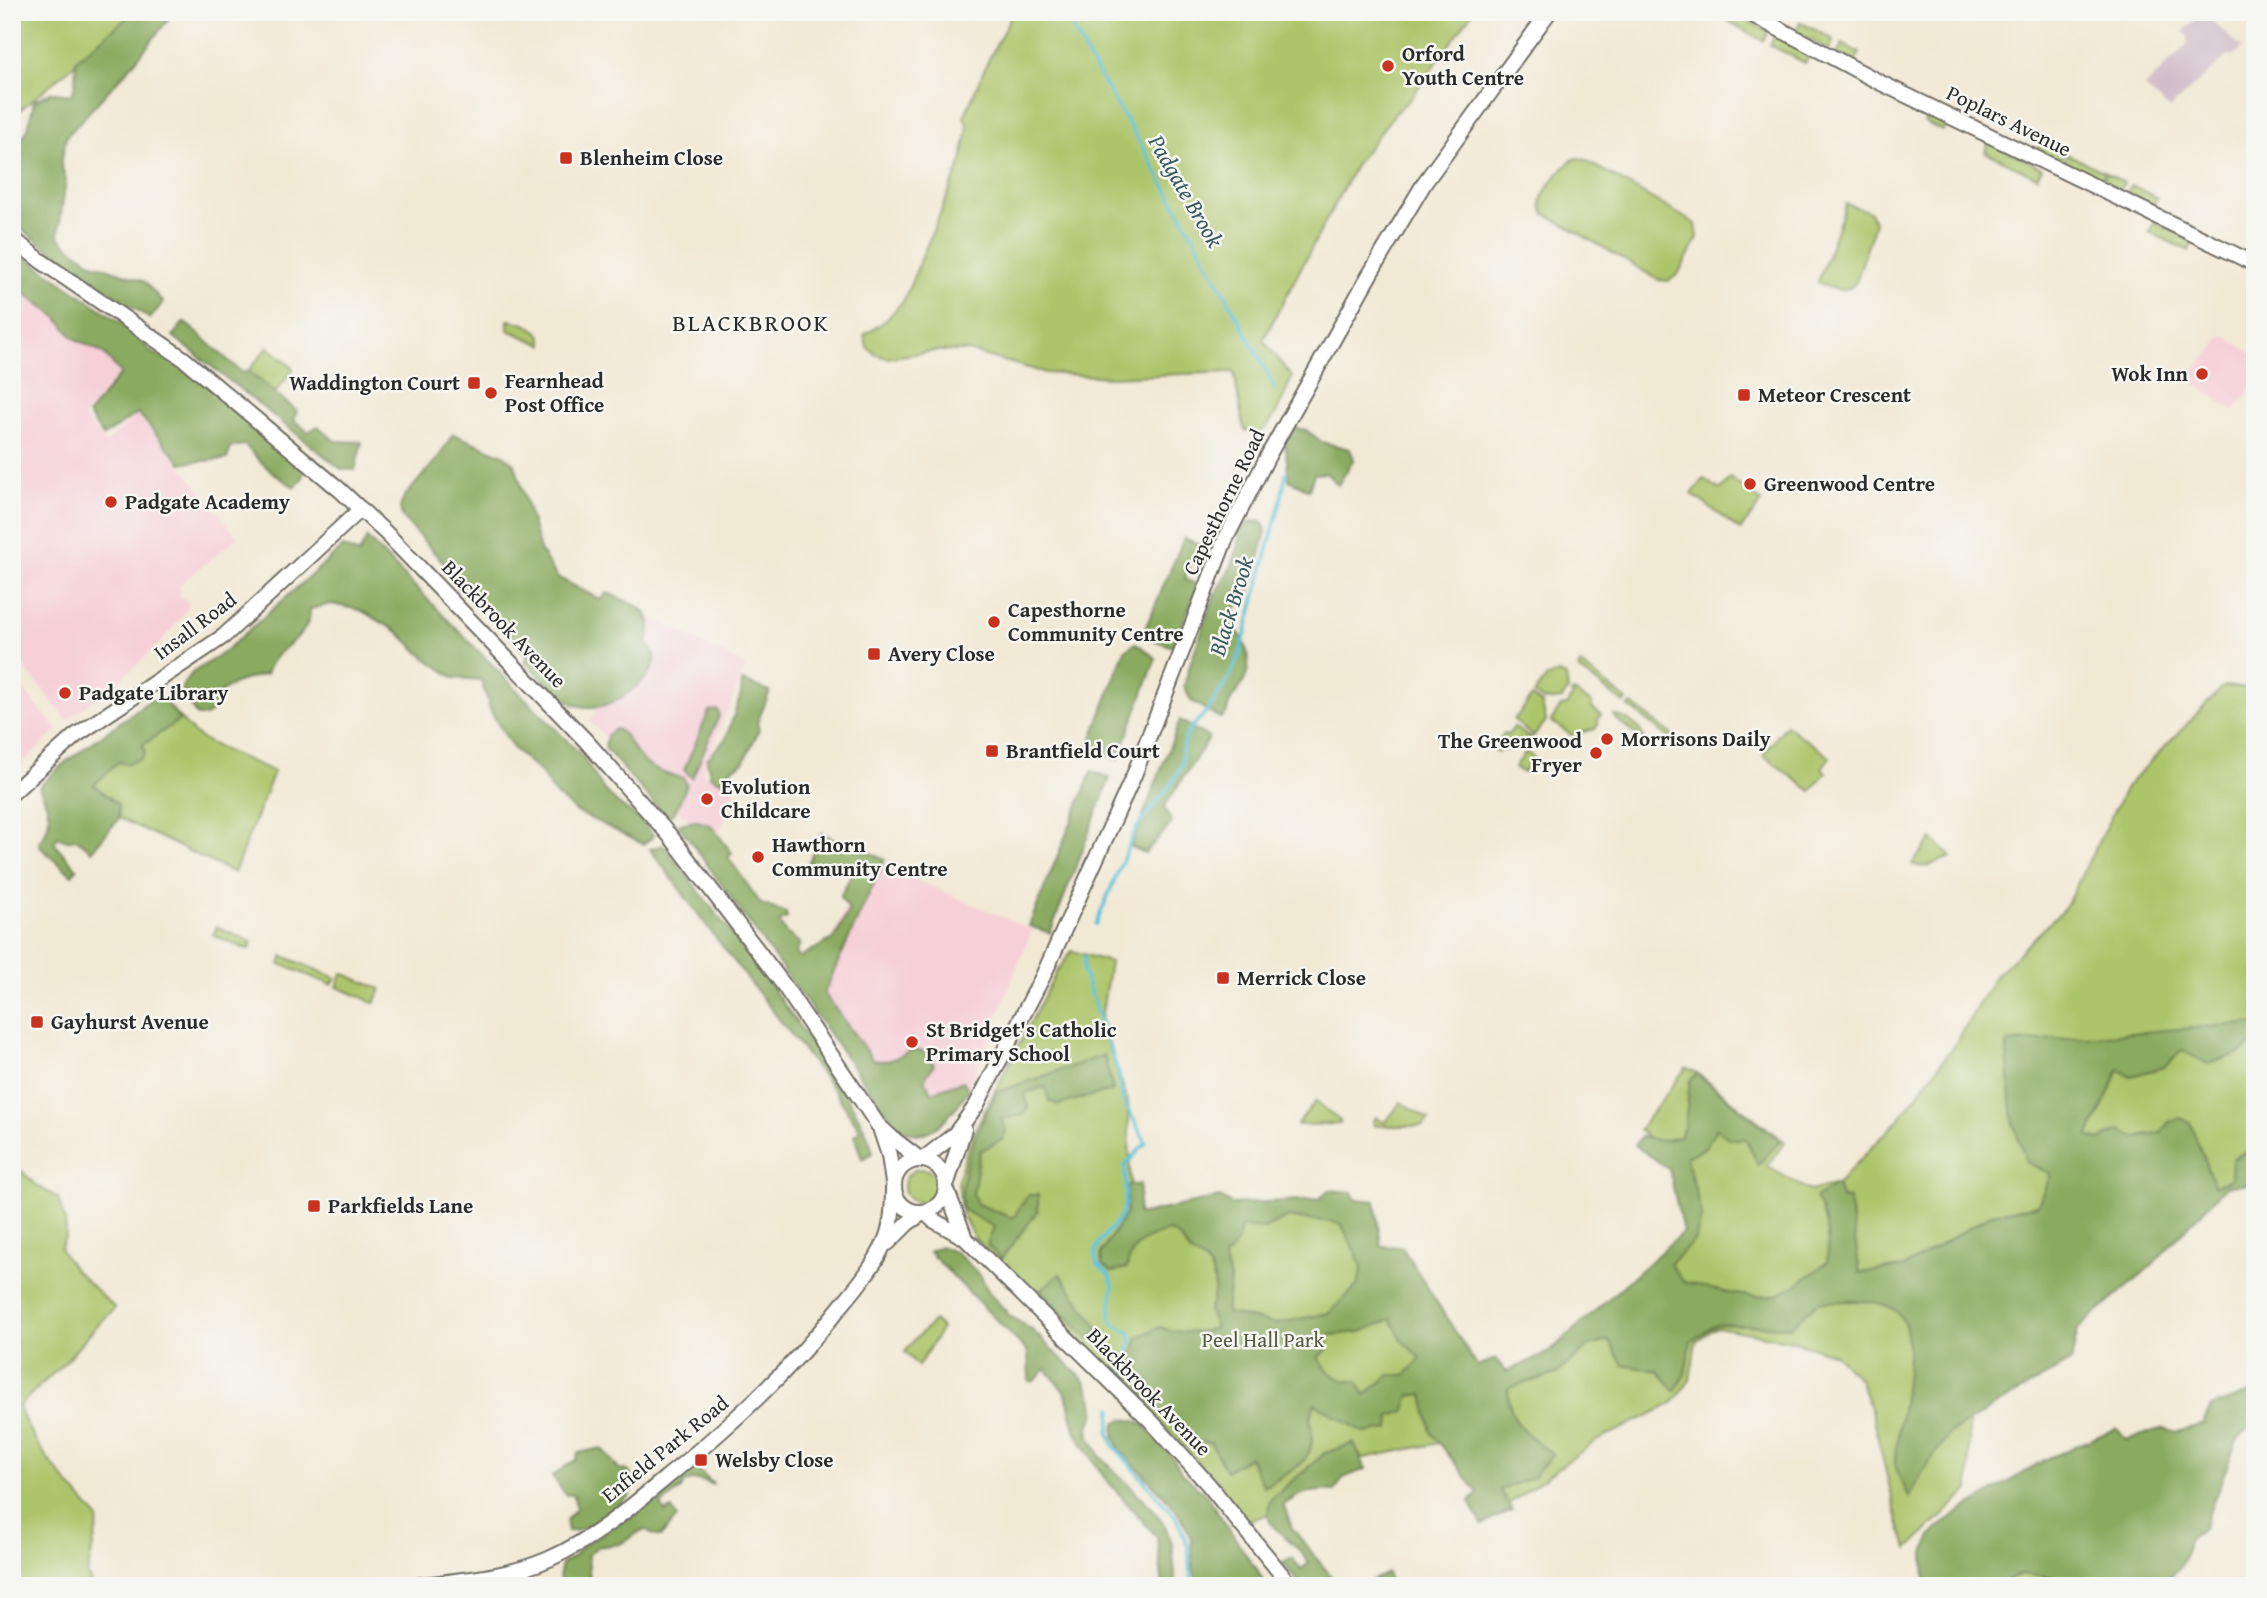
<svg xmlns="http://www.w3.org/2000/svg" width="2267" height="1598" font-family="'Gentium Book Plus',serif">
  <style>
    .built { fill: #f6cfd7 }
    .industrial { fill: #d1bdc9 }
    .green { fill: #adc56b; stroke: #6c784b; stroke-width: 2 }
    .forest { fill: #8aaa5f; stroke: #5a6a45; stroke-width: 2; fill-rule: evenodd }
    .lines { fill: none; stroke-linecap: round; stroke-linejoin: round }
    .stream { stroke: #5ac1d7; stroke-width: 3.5 }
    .minor-casing { stroke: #716e66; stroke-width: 18 }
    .minor { stroke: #fff; stroke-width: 14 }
    .poi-dot { fill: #c8321e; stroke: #f6f6f2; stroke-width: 2.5 }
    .labels { text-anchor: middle; stroke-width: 5; stroke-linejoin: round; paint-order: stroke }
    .poi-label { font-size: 21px; font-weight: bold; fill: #2b2b2b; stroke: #f6f6f2; text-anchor: start }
    .street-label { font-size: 21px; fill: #2b2b2b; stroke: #f6f6f2 }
    .park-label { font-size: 21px; fill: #52593e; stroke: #f6f6f2 }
    .water-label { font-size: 23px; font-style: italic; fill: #39585f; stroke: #f6f6f2 }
    .quarter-label { font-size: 24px; letter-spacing: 2px; fill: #2b2b2b; stroke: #f6f6f2 }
  </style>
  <rect width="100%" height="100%" fill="#f6f6f2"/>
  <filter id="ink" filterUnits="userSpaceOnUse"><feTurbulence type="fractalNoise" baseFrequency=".0143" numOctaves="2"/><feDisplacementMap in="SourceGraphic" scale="14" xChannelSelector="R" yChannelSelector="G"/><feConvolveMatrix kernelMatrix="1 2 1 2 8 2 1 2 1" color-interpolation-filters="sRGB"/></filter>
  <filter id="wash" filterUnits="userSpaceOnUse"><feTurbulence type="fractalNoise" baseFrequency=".00686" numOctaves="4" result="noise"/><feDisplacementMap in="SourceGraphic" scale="28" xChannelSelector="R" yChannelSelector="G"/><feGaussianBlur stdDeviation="1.57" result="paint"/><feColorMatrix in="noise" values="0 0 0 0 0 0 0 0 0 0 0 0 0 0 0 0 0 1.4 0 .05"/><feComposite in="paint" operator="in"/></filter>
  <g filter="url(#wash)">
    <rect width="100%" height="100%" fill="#f2e9d5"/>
    <!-- built -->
    <path class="built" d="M12,255l78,55 29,63 -36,43 23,27 31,-28 44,51 57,71 -58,47v13l9,5 -3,9 -25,31 -41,38 -53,40 -55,-68z
      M2223,335l32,20v27l-21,29 -48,-33 26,-28z
      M645,614l101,52 -44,107 34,16 -22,57 -124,-124z
      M12,677l46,53 -46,42z
      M868,859l164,71 -64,159 -25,29 -26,19 -20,-4 -91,-138z"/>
    <!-- industrial -->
    <path class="industrial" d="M2202,12l40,36 -6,6 -10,3 -57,52 -24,-22 43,-44v-7l-5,-4z"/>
    <!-- green -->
    <path class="green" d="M12,12h125l-118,99 -7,-6z
      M1013,12h460l-63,87 -15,14 -39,51 -93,176 29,37c-8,18 -17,47 -35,57l-12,-4 -2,-5 -9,-53 -123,5 -65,-4 -78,-22h-33l-48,7 -12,-4 -8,-7 -3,-12 21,-14 19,-21 58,-139 6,-35 -4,-9 23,-54z
      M1735,12l33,20 -5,9 -35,-20z
      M1800,22l34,18 -5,10 -34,-18z
      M1775,35l35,19 -5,9 -35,-18z
      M1842,44l18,9 -5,9 -18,-8z
      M1931,113l17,9 -5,9 -19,-9z
      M2041,141l23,12 -5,9 -22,-12z
      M1989,142l53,26 -5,9 -52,-25z
      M2067,154l38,18 -5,9 -37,-18z
      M1577,158l8,2 111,64 2,14 -20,36 -9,7 -10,-1 -115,-67c-2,-4 -3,-5 -3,-11 1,-11 26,-41 36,-44z
      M2106,173l18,9 -4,9 -18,-9z
      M2131,185l26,13 -5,8 -26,-12z
      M1846,204l24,8 5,11 -19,59c-9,13 -27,7 -38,0z
      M2154,222l39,19 -4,10 -40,-19z
      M508,320c14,2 36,8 35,25l-35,-15z
      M268,347l24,20 1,3 -18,23 -27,-22z
      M1730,478l32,24 -22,28 -48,-36 12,-15 16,11z
      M1580,664l47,36 -3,3 -46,-34z
      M1559,673l7,3 2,14 -6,9 -18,2 -10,-7 13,-17z
      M2224,686l31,3v342l-186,24 -18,119 -13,31 -46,9 -88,53 -45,6 -10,-73 3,83 117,8v199l-61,59 -10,-27 -27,-112 -12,-31 -24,-25 -43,-13 -75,-14 -21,14 -6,39 -18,24 -76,37 -89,64 -57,-64 -96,19 -83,53 -23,8 -62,-72 -68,-71 -144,-140 -13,-26 -3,-32 11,-39 88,-170 15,-20 38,11 -9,57 27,83 4,128 235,-21 22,92 87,88 63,-28 147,-128 -10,-76 -37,-27 47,-62 10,4 89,70 -18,24 43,25 27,-7 61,-64 58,-77 39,-67 70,-68 61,-121z
      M1574,692l18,11v5l9,7 -4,5 2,3 -4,6 -24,6 -20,-14 10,-15 5,-1 7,-9 -2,-3z
      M1532,697l10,7 4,17 -13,16 -19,-17z
      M159,699c13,5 25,28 40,38 23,14 51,23 75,35l-40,101 -115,-55 -56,-53 86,-64z
      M1632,704l53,41 -3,3 -54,-42z
      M1614,715c13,3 29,12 30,26l-28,-22z
      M1786,725l44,32 -8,11 4,4 -15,19 -48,-36z
      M1514,727l18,13 -6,6 -31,6 -3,-2 12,-17 4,2z
      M1526,752l8,6 -11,15 -8,-6z
      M1932,839l19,18c-12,4 -27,14 -39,7z
      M217,927l35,15 -3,8 -36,-15z
      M283,956l53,22 -4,7 -52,-21z
      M342,973l39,16 -6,14 -38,-16z
      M2255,1041v107l-23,11v20l-18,8 -24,-64 -21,-1 -8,10 -24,6 -17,-8 -20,10 -12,-3 31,-67 12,6 33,-9 18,-17 57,4z
      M1316,1101l24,20v3l-43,1z
      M1401,1102l28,18 -6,6h-49l-1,-5 3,-4 9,6z
      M12,1166l10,5 14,14 22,13 7,22 1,15 -6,14 14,20 41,39 -29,29 -17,21 -50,48c14,43 51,79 80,113l-12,55 4,8 -9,4h-70z
      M904 1186a17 17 0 1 1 34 0a17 17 0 1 1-34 0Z
      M934,1321l8,7 -24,38 -13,-14 9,-12z
      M2021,1574l45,5 -23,7h-41l4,-6z"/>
    <!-- forest -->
    <path class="forest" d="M134,12h40l-41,52 -67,73 -5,28 5,14 -8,56 5,7 29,21 52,18 19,21 -13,17 -77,-52 -61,-45v-68l16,-25 6,-28 17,-9 20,3 4,-10 1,-25z
      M12,248l120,82 20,23 23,7 84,67 45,43 -2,9 -7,8c-21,-11 -35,-25 -50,-42l-14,2 -4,12 -46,4 -43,-50 -35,23 -15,-22 33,-41 -19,-21 -29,-14 -16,-21 -38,-27 -7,-1z
      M184,322c21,16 38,34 59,51l5,-2 49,40 -3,9 14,12 10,-6 17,15 27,1 -7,28 -14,-1 -168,-133z
      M1295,428l11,2 16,12 28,7 4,10 -16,26 -12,-12 -12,1 -5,16 -20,-10 -4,-38z
      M453,434l49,20 13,10 25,86 17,27 44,23 6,-7c26,12 53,15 40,49 2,4 7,10 8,14 3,18 -32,43 -47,48 -10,4 -22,4 -32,1 -17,-6 -35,-30 -50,-42l1,-8 -125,-138 -2,-10 4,-10 34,-39z
      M1252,521c10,0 12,2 14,11l-17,61 -15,17 -4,11c17,19 26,44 10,67 -6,8 -12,14 -13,24l-5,6c-12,-3 -20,-12 -31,-17l-7,-15 7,-25 24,-67 16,-27 8,-22v-13l5,-7z
      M367,538l215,218 22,34 13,13 22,16 15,17 -11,8 -68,-33 -22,-19 -11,-18 -29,-26 -22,-36 -10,-32 -27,-2 -31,-22 -25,-24 -38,-22 -29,-6 -21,5c1,25 -22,33 -36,50 -3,4 -6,10 -8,15 -14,4 -33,7 -44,18 -7,9 -2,13 -16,24h-9l-15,-23 1,-8 9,-12 32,-21 119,-105 16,7z
      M1184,538l16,7 -9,16 -6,18 10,5 2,5 -24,58 -31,-11z
      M1136,643l20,15 -38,102 -29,-14 36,-96z
      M742,681l28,10 -13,32 2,7 -16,33 -12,6 -6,14 -15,-7 -3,-17 19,-21 15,-44z
      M159,699l9,5 11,16 -36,25 2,8 -4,6 -15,5 -8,-2 -24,23 24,19 1,14 -27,33 -16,-12 -10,2 -8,-4 -4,6 23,26 -5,6 -31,-27 -2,-6c16,-18 10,-36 0,-55l24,-23 86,-63z
      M718,710l1,6 -27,62 -8,-8 25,-59z
      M1180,720l29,18 -45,69 8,16 -27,30 -14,-6z
      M616,729c13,7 10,10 18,21 12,18 28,24 49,28l4,7 -13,29 -9,2 -60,-68 2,-13z
      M1092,771l18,7 -60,155 -21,-7z
      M697,821l14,4 21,28 -4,4 33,47 25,9 1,5 -8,4 7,11 14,10 -4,11 4,3 35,-19 14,-29 -9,-12 14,-27c-15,-13 -30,2 -46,-6l13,-31 64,26 -61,134 49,67c27,5 28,-13 50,-9l11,13 -10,16 8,12 31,-11 6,9c-15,20 -39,58 -68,38 -9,-6 -15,-17 -22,-25l-201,-279z
      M663,845c56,72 112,143 162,219 18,29 40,55 48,89l-11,6 -8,-24 6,-5 -26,-40 -122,-157 -62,-84z
      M2255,1023v18l-16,13 -31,10 -26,-14 -18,17 -33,9 -12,-6 -31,67 12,3 20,-10 17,8 24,-6 8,-10 11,-4 10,4 24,64 17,-7 1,-20 23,-11v36l-29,2 -75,80 -73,63 -7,32 -121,72 -27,38 -14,26c-4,-10 -13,-24 -14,-34 -1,-31 32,-138 -3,-155 -22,-11 -51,-6 -74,-6l-28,25 -73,-3 -26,17 -6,33 -10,17 -17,-20 -35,-6 -14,-24 -20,5 -33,28 -48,14c0,36 19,46 45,66l-21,24 -32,12 12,20 -30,15 -12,-23 8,-9 -47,-61 -8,-38 -13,2 -6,16 -14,4 -1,13 -24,4 -50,-29c-8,19 -3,15 -3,33 1,27 -27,38 -48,50l-15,-30 -23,14 -15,-28 -20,-2 -73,-67 3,-14 11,-5 6,-18 22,-10c16,6 41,8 56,0l-8,-17c8,-14 10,-33 -2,-47 -5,-5 -14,-7 -18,-13 -7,-10 -7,-14 -19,-19 -21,5 -39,13 -42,37l-15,4 -10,-7 -1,-12 25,-40 1,-27 13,-2 -2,31 82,-18 12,7 87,-5 10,-9 23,2 3,7 20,2 6,45 21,1 75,119 19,-7 10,13 43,-20 134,-120 -14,-63 -35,-24 8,-9 19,5 18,-4 6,-11 5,-46 7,-6 83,67 -22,24 -12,-26h-16l-14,-10 -11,19 -19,9 16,58 -7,25 -25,24 14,18c27,6 58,17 87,14 14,-1 45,-25 56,-34 2,-22 0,-46 -12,-64l22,-14 4,14 8,1 11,74 44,-6 88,-53 46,-9 13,-31 -25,-12 -13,-40 -7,-79zM1289,1217c18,5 36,1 53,8l20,41 -4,19 -29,28 -54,11 -49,-11 4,-34 -6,-22c11,-8 15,-16 17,-30l23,2zM1391,1319l11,22 19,17 -16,17h-16l-24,20 -8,-14c-19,1 -29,-8 -39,-23l9,-8 2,-15 32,-3z
      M1104,1055l9,35 -55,15 -9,-4 -4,-14 -20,6 3,14 -4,8 -23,4 5,11 -3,9 -23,12 -7,43 4,10 36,14 15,-23h10v16l-37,48 -14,-14 7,-18 -32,-18c-3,-43 16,-81 35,-117z
      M940,1246l17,7 24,23 7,15 22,25 22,14 53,51 7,16 3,16 -6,13 1,11 10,19 53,53 12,17 7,17 4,43h-13l-6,-49 -54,-61 -27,-43 -10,-39 -20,-25 -13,13 -4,-1 -1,-29 -99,-100z
      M1060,1274l39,55 -11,10 -48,-49z
      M2255,1391v29l-18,20 -34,89 -13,8 -3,6v8l-8,18 -12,10h-101l-45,-5 -15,6 -4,6h-77l-1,-33 7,-17 16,-16 97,-60 73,-32 9,12 38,-12 13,4 26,-8 8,-17z
      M1124,1419l13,2 10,7 24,27 11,18 24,22 60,89 11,2h-80l-4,-20 -2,-28 -7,-16 -15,-21 -50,-52 -5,-13 1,-13z
      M1354,1443l12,26 -23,9 -8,13c-19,-1 -36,1 -52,13l9,24 47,58h-37l-19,-23 9,-5 9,11 8,-6c-5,-6 -9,-13 -15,-18 -15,-15 -33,-21 -23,-46l54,-46z
      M601,1448l19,22 8,1 3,4 -4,8 3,13c-14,10 -45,39 -62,35l-2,-11 10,-11 -2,-14h-8l-14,-19c10,-5 14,-12 23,-15l3,-8z
      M695,1467l19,18c-11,-4 -22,-9 -32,0v3l-21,17 4,7 7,-3 5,9 -17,19 -9,-3 -3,-4 -7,1 -21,13 -23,3 -9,8 2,26 12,-2 -2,7h-38l-3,-9 3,-14 11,-6 9,-11 62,-38z
      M1387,1573l3,7 -7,6h-23z"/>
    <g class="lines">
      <!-- stream -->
      <path class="stream" d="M1066,12c19,47 49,87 74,131 45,77 88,156 130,235l4,11
        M1096,924l40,-96 34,-42 12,-21v-15l6,-19 20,-21 21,-32 11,-24 41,-154 5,-27
        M1084,957l-1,14 36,104 3,23 24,45 -21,22c0,14 2,32 -2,45 -6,21 -34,29 -26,54l13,12 3,9 -3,33 3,5 17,10 2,6 -10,35
        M1112,1408l-3,25 4,12 65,75 10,27 4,39"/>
    </g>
  </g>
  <g filter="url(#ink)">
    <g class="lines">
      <defs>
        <path id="minor" d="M1747,12l134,71 374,181
          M12,238l29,23 143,98 156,131 47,44 199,207 85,96 112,147 95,141 14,13 29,22
          M12,793l63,-57 149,-100 137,-127
          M881,1131l8,24 4,28
          M894 1186a26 26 0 1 1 52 0a26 26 0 1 1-52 0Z
          M922,1160l33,-26 21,-28 67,-130 91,-201 91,-235 44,-86 101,-180 55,-92 124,-170
          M947,1183l17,-54
          M946,1188l19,50
          M925,1212l8,8 32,18 186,183 57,63 83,102
          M888,1243l20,-20 16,-11
          M414,1586c46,-6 92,-8 135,-27 43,-19 82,-52 118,-82 64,-52 123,-106 174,-171 15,-18 30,-36 40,-56 11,-20 12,-40 12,-62"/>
      </defs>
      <!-- minor casing -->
      <use href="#minor" class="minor-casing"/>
      <!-- minor -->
      <use href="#minor" class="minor"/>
    </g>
  </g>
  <!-- markers -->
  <g class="poi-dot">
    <circle cx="1388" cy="66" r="7"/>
    <rect x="559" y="151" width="14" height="14" rx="3.5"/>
    <circle cx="2202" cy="374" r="7"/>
    <rect x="467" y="376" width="14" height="14" rx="3.5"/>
    <circle cx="491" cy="393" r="7"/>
    <rect x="1737" y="388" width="14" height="14" rx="3.5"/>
    <circle cx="1750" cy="484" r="7"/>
    <circle cx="111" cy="502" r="7"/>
    <circle cx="994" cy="622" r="7"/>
    <rect x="867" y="647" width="14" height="14" rx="3.5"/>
    <circle cx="65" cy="693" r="7"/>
    <circle cx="1607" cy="739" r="7"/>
    <rect x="985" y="744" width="14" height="14" rx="3.5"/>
    <circle cx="1596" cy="753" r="7"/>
    <circle cx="707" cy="799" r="7"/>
    <circle cx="758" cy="857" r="7"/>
    <rect x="1216" y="971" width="14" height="14" rx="3.5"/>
    <rect x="30" y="1015" width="14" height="14" rx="3.5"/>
    <circle cx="912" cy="1042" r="7"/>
    <rect x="307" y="1199" width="14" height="14" rx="3.5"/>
    <rect x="694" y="1453" width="14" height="14" rx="3.5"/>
  </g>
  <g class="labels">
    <!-- poi labels -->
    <g class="poi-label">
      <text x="1402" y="61">Orford<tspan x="1402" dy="24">Youth Centre</tspan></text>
      <text x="580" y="165">Blenheim Close</text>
      <text x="2188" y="381" text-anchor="end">Wok Inn</text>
      <text x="505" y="388">Fearnhead<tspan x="505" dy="24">Post Office</tspan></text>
      <text x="460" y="390" text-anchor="end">Waddington Court</text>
      <text x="1758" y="402">Meteor Crescent</text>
      <text x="1764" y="491">Greenwood Centre</text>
      <text x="125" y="509">Padgate Academy</text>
      <text x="1008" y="617">Capesthorne<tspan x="1008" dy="24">Community Centre</tspan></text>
      <text x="888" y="661">Avery Close</text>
      <text x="79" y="700">Padgate Library</text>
      <text x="1621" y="746">Morrisons Daily</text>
      <text x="1582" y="748" text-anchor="end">The Greenwood<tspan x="1582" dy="24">Fryer</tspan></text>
      <text x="1006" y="758">Brantfield Court</text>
      <text x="721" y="794">Evolution<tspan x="721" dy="24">Childcare</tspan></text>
      <text x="772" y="852">Hawthorn<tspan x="772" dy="24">Community Centre</tspan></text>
      <text x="1237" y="985">Merrick Close</text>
      <text x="51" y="1029">Gayhurst Avenue</text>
      <text x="926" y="1037">St Bridget's Catholic<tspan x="926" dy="24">Primary School</tspan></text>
      <text x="328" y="1213">Parkfields Lane</text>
      <text x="715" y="1467">Welsby Close</text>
    </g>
    <!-- street labels -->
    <g class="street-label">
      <text transform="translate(2009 121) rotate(26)" y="7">Poplars Avenue</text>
      <text transform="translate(1224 502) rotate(-64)" y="7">Capesthorne Road</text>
      <text transform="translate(504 624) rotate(46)" y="7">Blackbrook Avenue</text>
      <text transform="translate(195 626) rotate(-37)" y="7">Insall Road</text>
      <text transform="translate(1149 1392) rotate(46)" y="7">Blackbrook Avenue</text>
      <text transform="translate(665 1449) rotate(-39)" y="7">Enfield Park Road</text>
    </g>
    <!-- park labels -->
    <g class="park-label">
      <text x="1263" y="1347">Peel Hall Park</text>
    </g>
    <!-- water labels -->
    <g class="water-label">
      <text transform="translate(1186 191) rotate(60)" y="8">Padgate Brook</text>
      <text transform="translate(1231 606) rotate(-73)" y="8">Black Brook</text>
    </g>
    <!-- quarter labels -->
    <g class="quarter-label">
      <text x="751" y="331">BLACKBROOK</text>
    </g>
  </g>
  <!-- margin -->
  <rect width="2267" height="1598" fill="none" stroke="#f6f6f2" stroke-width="42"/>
</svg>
